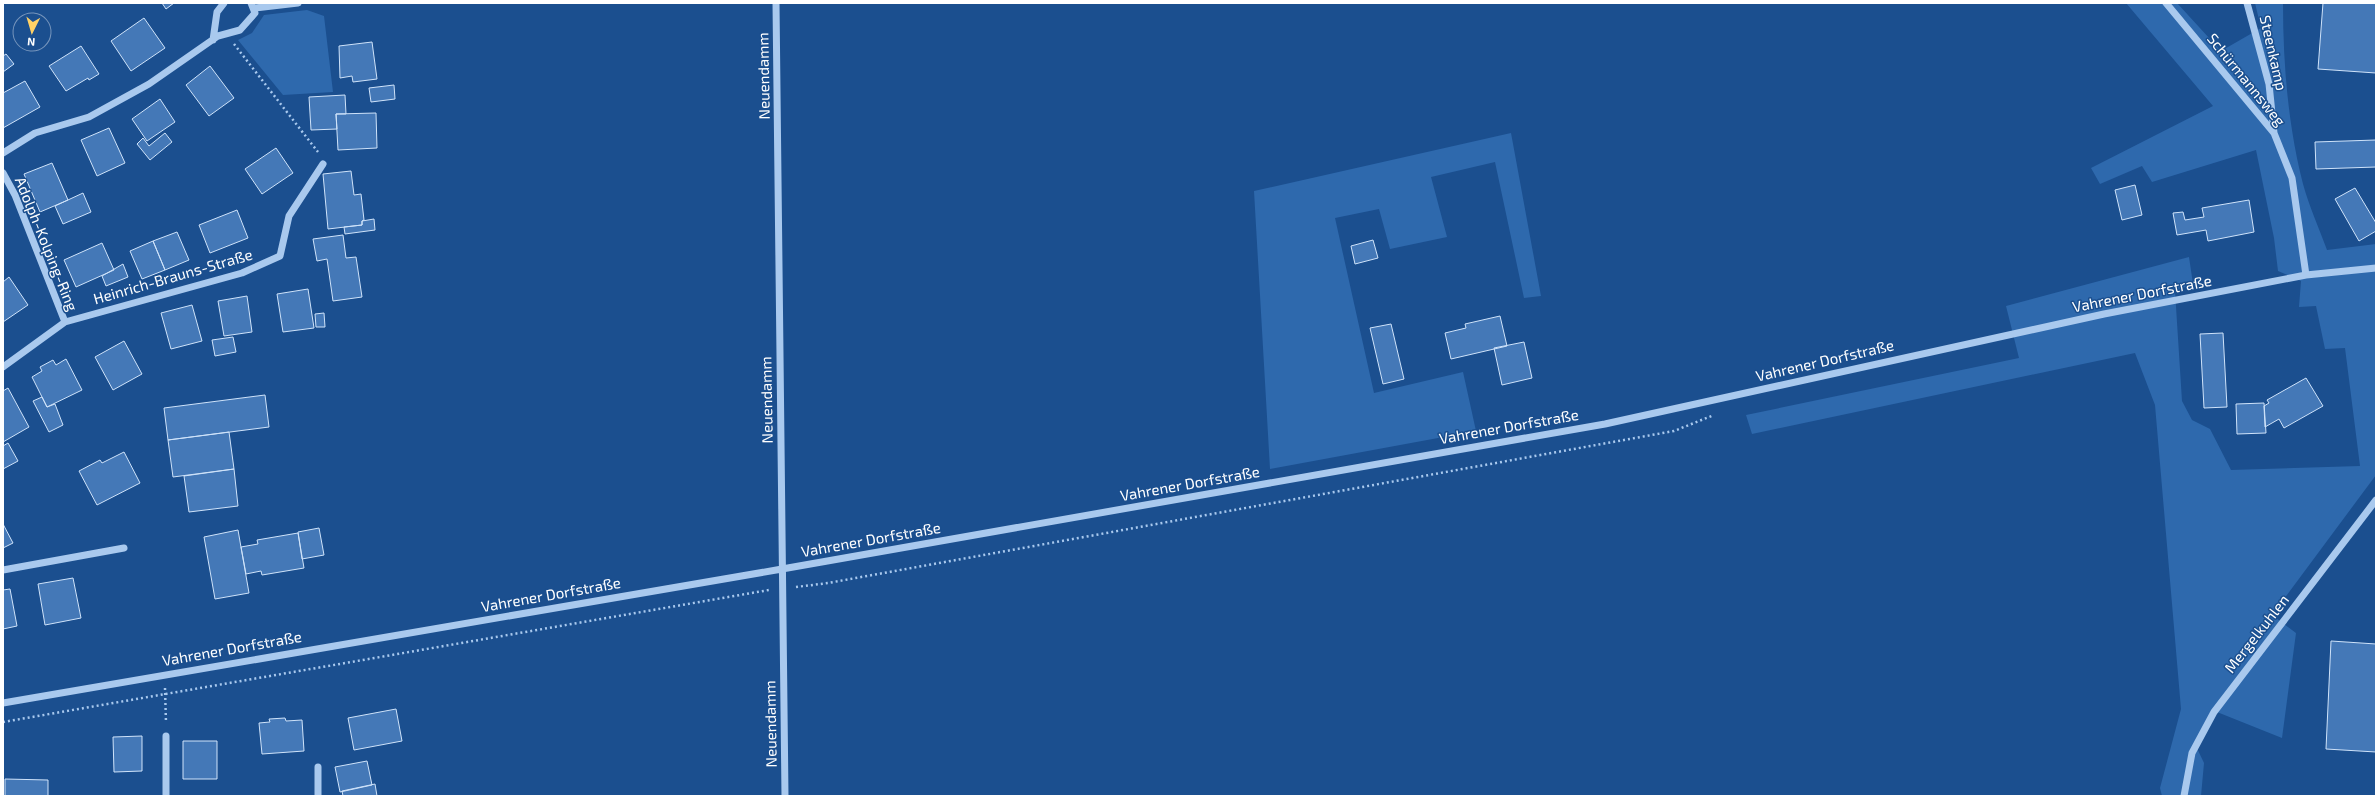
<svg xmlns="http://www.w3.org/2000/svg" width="2379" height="799" font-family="'Exo 2',sans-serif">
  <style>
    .green { fill: #2e69ad }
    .building { fill: #4478b7; stroke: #cfe3fa }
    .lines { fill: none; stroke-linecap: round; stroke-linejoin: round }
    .path { stroke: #a9c9ee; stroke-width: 2.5; stroke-dasharray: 2 3; stroke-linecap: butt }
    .minor { stroke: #a9c9ee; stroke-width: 7 }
    .labels { text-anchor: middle; stroke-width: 3; stroke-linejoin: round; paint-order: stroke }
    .street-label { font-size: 15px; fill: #fff; stroke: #1b4f8f }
  </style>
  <rect width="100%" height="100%" fill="#1b4f8f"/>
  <!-- green -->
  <path class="green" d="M2126,3h51l44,48 40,-23 -6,-25h28c0,61 5,122 20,181 6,22 16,44 24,66l49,-6v231l-104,140 24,18 -14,105 -70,-28 -17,34 9,19 -3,33h-39l-2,-8 21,-79 -26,-304 -20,-52 -383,81 -6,-19 273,-57 -13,-52 183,-49 4,27 -18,7 7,110 10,19 18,9 21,41 129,-4 -15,-118 -20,1 -9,-43 -17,1 2,-26 -23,-10 -4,-33 -18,-88 -104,32 -10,-16 -42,18 -9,-16 122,-62z
    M307,10l17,6 9,76 -50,3 -45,-55 14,-7 12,-18z
    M1511,133l30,163 -17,2 -29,-136 -64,15 16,60 -57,12 -11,-40 -44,9 39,175 89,-21 13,59 -206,38 -16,-278z"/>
  <!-- building -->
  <path class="building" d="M162,3h12l-8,6z
    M2323,3h53v70l-58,-4z
    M144,18l21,30 -34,23 -20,-30z
    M372,42l5,37 -24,3 -1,-6 -12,2 -1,-32z
    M81,46l18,28 -10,6 -1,-2 -22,13 -17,-25z
    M6,54l8,10 -11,8v-16z
    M210,66l24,32 -25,18 -23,-31z
    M25,81l15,26 -37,21v-35z
    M394,85l1,14 -24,3 -2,-14z
    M345,95l1,19h-10l1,15 -26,1 -2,-33z
    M160,99l15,23 -28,19 -15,-22z
    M376,113l1,35 -39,2 -2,-36z
    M109,128l16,35 -28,13 -16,-36z
    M165,133l7,9 -22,18 -13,-16 6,-6 6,8z
    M2376,140v27l-60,2 -1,-27z
    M276,148l17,25 -31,21 -17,-25z
    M52,163l16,37 -28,12 -16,-38z
    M351,171l3,24 7,-1 3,26 -2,1v4l-34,4 -5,-55z
    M2135,185l7,30 -20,5 -7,-30z
    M2355,188l21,35v8l-17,10 -24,-42z
    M83,193l8,19 -28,12 -8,-18z
    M2249,200l5,32 -46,9 -2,-11 -29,5 -4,-22 10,-1 2,8 19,-3 -2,-9z
    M237,210l11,28 -38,15 -11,-28z
    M374,219l1,11 -30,4 -1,-7 18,-2v-4z
    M177,232l12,28 -24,10 -12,-29z
    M343,235l3,23 10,-1 6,40 -29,4 -6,-42 -10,2 -4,-22z
    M1373,240l5,18 -23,6 -4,-18z
    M153,241l12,29 -23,9 -12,-28z
    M102,243l12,27 -38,17 -12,-27z
    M123,264l5,13 -22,9 -4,-10z
    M9,277l19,28 -25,17v-40z
    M308,289l6,39 -31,4 -6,-38z
    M247,296l5,36 -28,4 -6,-35z
    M192,305l10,36 -31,8 -10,-36z
    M324,313l1,14h-9l-1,-13z
    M1500,316l7,30 -56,13 -6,-26 21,-5 -1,-4z
    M1391,324l13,55 -21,5 -13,-56z
    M2223,333l4,74 -23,1 -4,-74z
    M233,337l3,15 -21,4 -3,-16z
    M124,341l18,33 -29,16 -18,-33z
    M1524,342l8,36 -30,7 -8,-37z
    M66,359l16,31 -35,17 -15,-30 10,-6 -2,-4 13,-7 3,5z
    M2306,378l17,28 -39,22 -5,-9 -14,8 -1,-21 5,-3 -2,-3z
    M8,388l21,39 -26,15v-51z
    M265,395l4,32 -101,13 -4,-32z
    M42,397l5,10 8,-3 8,21 -14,7 -16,-31z
    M2264,403l2,30 -29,1 -1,-30z
    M229,432l5,37 -61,8 -5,-37z
    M8,443l10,18 -15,8v-23z
    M124,452l16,31 -43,22 -18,-34 21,-11 2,3z
    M234,469l4,37 -49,6 -5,-36z
    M3,524l10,19 -10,5z
    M319,528l5,27 -22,4 -4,-27z
    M238,530l11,63 -34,6 -11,-62z
    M298,533l6,35 -42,7 -1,-4 -15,3 -5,-27 17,-3 -1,-4z
    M73,578l8,40 -36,7 -7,-41z
    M10,589l7,37 -14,3v-39z
    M2331,641l45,3v108l-50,-3z
    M396,709l6,32 -48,9 -6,-32z
    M285,718l1,3 16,-1 2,31 -42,3 -3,-31 11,-1 -1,-3z
    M142,736v35l-28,1 -1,-35z
    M183,741h34v38h-34z
    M367,761l5,24 -32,7 -5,-25z
    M5,779l43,1v16h-43z
    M375,784l2,12h-34l-1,-5z"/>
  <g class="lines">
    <!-- path -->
    <path class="path" d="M234,44l84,108
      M796,587l32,-4 846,-152 40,-16
      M165,688l1,35
      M3,722l766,-132"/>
    <!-- minor -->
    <path class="minor" d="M776,3l9,793
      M2166,3l108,130 18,45 14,97
      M2247,3l22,81 5,49
      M255,8l43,-5
      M213,40l4,-28 7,-9
      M3,153l32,-20 54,-16 60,-33 69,-48 22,-6 15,-17 -4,-10
      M3,173l12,22 50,127 -62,45
      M65,322l177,-49 38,-17 9,-40 34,-52
      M3,570l121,-22
      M3,703l779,-134 823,-145 499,-110 202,-39 70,-7
      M166,736v60
      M318,796v-29
      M2184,796l8,-43 22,-41 162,-212"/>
  </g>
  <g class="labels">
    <!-- street labels -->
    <g class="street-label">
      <text transform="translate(2273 53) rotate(77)" y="5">Steenkamp</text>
      <text transform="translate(764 76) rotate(-91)" y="5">Neuendamm</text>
      <text transform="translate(2246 80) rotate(51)" y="5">Schürmannsweg</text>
      <text transform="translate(46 244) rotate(68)" y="5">Adolph-Kolping-Ring</text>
      <text transform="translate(173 277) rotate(-16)" y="5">Heinrich-Brauns-Straße</text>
      <text transform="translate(2142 294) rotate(-11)" y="5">Vahrener Dorfstraße</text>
      <text transform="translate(1825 361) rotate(-13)" y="5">Vahrener Dorfstraße</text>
      <text transform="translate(767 400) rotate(-91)" y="5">Neuendamm</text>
      <text transform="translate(1509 427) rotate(-10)" y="5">Vahrener Dorfstraße</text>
      <text transform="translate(1190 484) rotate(-10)" y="5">Vahrener Dorfstraße</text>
      <text transform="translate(871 540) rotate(-10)" y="5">Vahrener Dorfstraße</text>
      <text transform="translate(551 595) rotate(-10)" y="5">Vahrener Dorfstraße</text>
      <text transform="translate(2257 634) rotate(-52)" y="5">Mergelkuhlen</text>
      <text transform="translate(232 649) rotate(-10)" y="5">Vahrener Dorfstraße</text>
      <text transform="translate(771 724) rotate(-91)" y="5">Neuendamm</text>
    </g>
  </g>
  <!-- border -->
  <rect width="2379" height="799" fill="none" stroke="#ffffff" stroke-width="8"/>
  <!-- north arrow -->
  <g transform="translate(32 32) rotate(185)"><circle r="19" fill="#1b4f8f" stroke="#7695bc"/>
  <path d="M0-3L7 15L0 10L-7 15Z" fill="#ffd166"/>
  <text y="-6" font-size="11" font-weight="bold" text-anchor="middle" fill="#ffffff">N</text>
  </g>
</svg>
